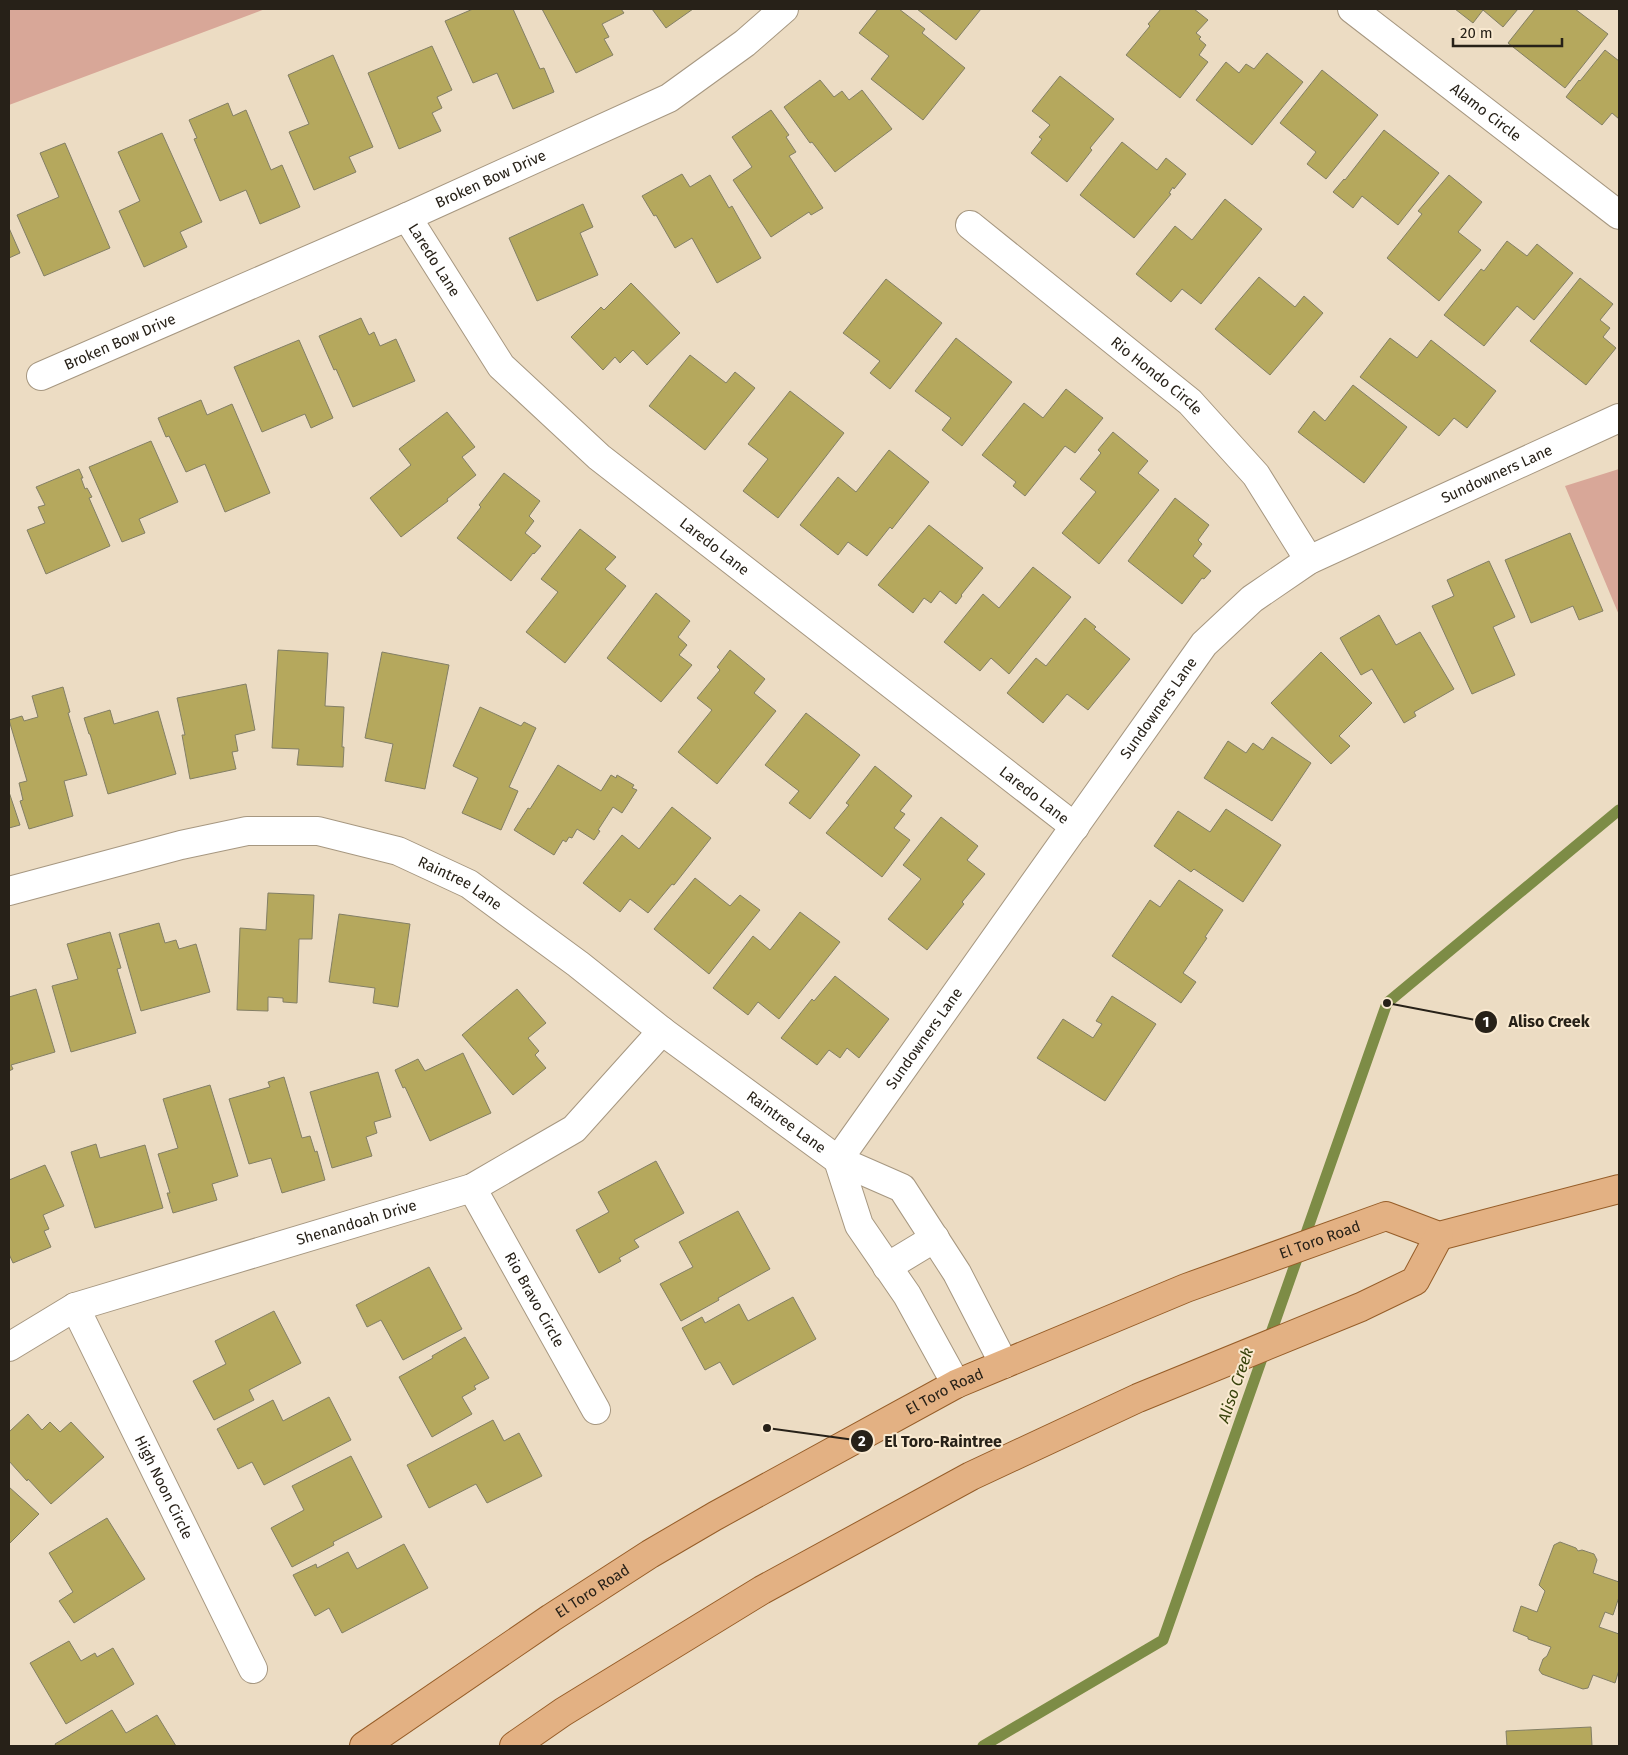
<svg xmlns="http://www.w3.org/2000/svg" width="1628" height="1755" font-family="'Fira Sans',sans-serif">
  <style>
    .green { fill: #d8a798 }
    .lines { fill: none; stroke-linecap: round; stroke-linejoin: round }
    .stream { stroke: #7d8c46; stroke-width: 11 }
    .building { fill: #b5a85d; stroke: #837f65 }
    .minor-casing { stroke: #a69780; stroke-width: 30 }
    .major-casing { stroke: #965d28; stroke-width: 30 }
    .minor { stroke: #fff; stroke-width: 28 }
    .major { stroke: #e3b183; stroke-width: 28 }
    .labels { text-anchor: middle; stroke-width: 4; stroke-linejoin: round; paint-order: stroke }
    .street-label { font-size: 15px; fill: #272118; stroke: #f9e9d0 }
    .water-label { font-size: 16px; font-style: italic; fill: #38420b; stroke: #f9e9d0 }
    .leader { fill: none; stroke: #272118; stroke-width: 2 }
    .callout-dot { fill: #272118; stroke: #f9e9d0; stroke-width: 2 }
    .mark-label { font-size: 15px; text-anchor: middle; font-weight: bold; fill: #fff }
    .callout-label { font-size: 16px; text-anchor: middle; font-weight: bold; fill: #272118; stroke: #f9e9d0; stroke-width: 4; stroke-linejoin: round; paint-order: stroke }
  </style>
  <rect width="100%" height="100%" fill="#ecdcc3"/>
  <!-- green -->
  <path class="green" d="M9,9h256l-256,96z
    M1619,469v146l-54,-129z"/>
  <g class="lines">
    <!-- stream -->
    <path class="stream" d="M983,1746l180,-106 224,-637 232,-193"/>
  </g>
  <!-- building -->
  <path class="building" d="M473,9h40l27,60 4,-1 10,24 -41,17 -16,-36 -24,10 -28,-62z
    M542,9h79l3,4 -22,11 7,13 -5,2 9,16 -37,18z
    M652,9h41l-27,19z
    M878,9h21l26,20 -3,4 43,35 -42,52 -52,-41 18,-23 -30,-23z
    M917,9h64l-25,31z
    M1161,9h33l14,11 -12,13 5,4 -2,2 7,6 -7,10 9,7 -28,36 -54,-43 24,-29 -2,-2z
    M1455,9h63l-15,18 -20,-17 -10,13z
    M1535,9h40l33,25 -43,54 -57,-45z
    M432,46l20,44 -15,7 5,11 -10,5 9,18 -42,18 -31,-76z
    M1605,50l14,11v58l-7,-6 -10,12 -36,-28 13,-17 1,1z
    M1267,53l36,29 -51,63 -56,-45 30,-38 13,11 7,-9 8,5z
    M333,55l40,92 -24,10 7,15 -42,18 -25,-58 20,-8 -21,-49z
    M1322,70l56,45 -52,64 -19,-15 9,-12 -36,-29z
    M1060,76l54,43 -24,29 2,2 -25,32 -36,-29 11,-14 -3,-2 11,-12 -18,-14z
    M820,80l14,17 8,-6 7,9 13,-10 30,39 -57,43 -23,-30 -2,1 -26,-36z
    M228,103l5,13 13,-6 25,60 11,-5 18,42 -40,17 -14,-34 -26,11 -26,-62 3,-1 -8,-18z
    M771,110l18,25 -3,2 10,15 -7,4 34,52 -12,7 -2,-3 -38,25 -38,-57 19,-13 -20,-30z
    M1384,130l55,43 -41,52 -36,-29 -9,12 -20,-16 11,-13 1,1z
    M162,133l40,89 -22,10 7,15 -43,20 -25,-56 21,-10 -22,-49z
    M1122,142l35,28 9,-12 20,16 -12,15 -1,-2 -4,6 2,1 -37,44 -54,-43z
    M65,143l45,105 -66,28 -27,-61 42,-18 -19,-44z
    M682,174l8,13 20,-12 19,33 3,-2 29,52 -44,25 -25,-45 -17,10 -19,-33 -2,1 -12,-20z
    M1449,175l33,27 -24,30 23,18 -42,51 -52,-43 35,-44 -4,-3z
    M1225,199l37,30 -61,75 -19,-15 -11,13 -35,-28 39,-48 17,14z
    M583,204l10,23 -13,6 18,42 -61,26 -28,-63z
    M9,228l11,25 -11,5z
    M1507,241l20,15 10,-12 36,29 -39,47 -17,-14 -33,40 -40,-31 37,-46 3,2z
    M1259,277l36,30 9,-11 19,17 -53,62 -55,-46z
    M1580,278l33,26 -13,16 10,8 -7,9 13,11 -30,37 -56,-44z
    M886,279l56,44 -52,66 -20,-16 10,-12 -37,-28z
    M631,283l49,50 -33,32 -14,-15 -13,13 -5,-6 -12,13 -32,-33 30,-30 3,3z
    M361,318l8,17 5,-3 6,14 16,-7 19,42 -62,26 -17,-38 -2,1 -15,-34z
    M956,338l56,44 -50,64 -20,-16 9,-12 -36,-27z
    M1390,338l27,20 14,-18 65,51 -29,37 -13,-10 -15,18 -79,-59z
    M299,340l34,78 -22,10 -6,-14 -43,18 -28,-65z
    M690,355l36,28 9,-11 20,16 -50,62 -56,-44z
    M1353,385l54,42 -43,56 -66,-51 16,-21 11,10z
    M1066,389l37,29 -28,35 -10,-7 -40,50 -12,-10 3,-4 -34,-27 42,-52 19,15z
    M790,391l54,42 -66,85 -35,-27 25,-32 -20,-15z
    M201,400l6,15 25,-11 38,89 -45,19 -20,-48 -19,8 -17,-36 -3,1 -8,-19z
    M447,412l28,35 -13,10 14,18 -29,24 1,2 -47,36 -31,-39 41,-33 -12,-16z
    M1113,432l35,29 -10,12 21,17 -60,74 -37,-31 34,-41 -16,-13 21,-26 -3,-3z
    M151,441l27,61 -39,17 6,14 -23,9 -33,-75z
    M889,450l40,32 -37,47 -2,-2 -23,29 -19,-14 -10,13 -38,-30 38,-48 18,15z
    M79,469l4,9h-2l4,11 2,-1 5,9 -3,1 21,48 -64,28 -19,-44 18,-7 -7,-16 7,-2 -9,-18z
    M504,473l36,28 -11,15 5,5 -9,12 16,13 -7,8 -1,-1 -22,28 -54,-43 24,-31 -2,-2z
    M1175,498l34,27 -11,15 4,4 -9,12 18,15 -7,8 -2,-1 -20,26 -54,-43z
    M929,525l54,43 -22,27 1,1 -6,8 -16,-13 -9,12 -7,-5 -11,15 -35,-28z
    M580,529l36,28 -11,12 21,17 -61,77 -39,-31 32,-40 -17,-13z
    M1570,533l33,78 -24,9 -6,-14 -42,17 -26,-63z
    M1489,561l26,56 -22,10 22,48 -43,19 -40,-88 22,-10 -7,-16z
    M1033,567l38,30 -62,77 -18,-16 -11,13 -36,-29 39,-48 16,14z
    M656,593l34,28 -12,16 9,8 -8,10 13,10 -31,37 -54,-44z
    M1379,615l17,30 24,-13 34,57 -40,23 2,4 -12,7 -32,-54 -11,6 -21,-37z
    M1085,618l11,9 -2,2 36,30 -42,51 -21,-16 -24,29 -36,-30 29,-35 10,8z
    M278,650l50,3 -3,53 19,1 -2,40h2l-1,20 -46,-2 2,-16 -27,-1z
    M730,650l35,29 -11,14 22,18 -59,73 -39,-32 34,-42 -15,-12 23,-28 -3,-3z
    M382,652l67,13 -24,124 -40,-8 8,-37 -28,-6z
    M1321,652l51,51 -33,33 11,10 -19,18 -60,-61z
    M246,684l9,46 -20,5 3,16 -6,1 4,17 -46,10 -8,-44h3l-8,-37z
    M63,687l7,25 -2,1 19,62 -23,6 9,35 -44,13 -9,-28 3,-1 -4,-17 8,-2 -18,-61 13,-4 2,5 14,-4 -6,-21z
    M480,707l41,19 3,-4 12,6 -27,59 9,4 -17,39 -39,-17 16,-35 -25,-12z
    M110,710l4,14 44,-13 18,63 -68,20 -18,-60h-1l-5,-16z
    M806,713l54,42 -50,64 -21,-16 10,-12 -34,-26z
    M1272,737l39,26 -39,58 -68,-43 24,-37 18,12 7,-10 10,7z
    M558,765l43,26 10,-16 5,3 1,-3 17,10 -2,3 5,2 -15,23 -9,-6 -15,23 2,1 -6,9 -17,-11 -5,9 -3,-1 -3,5 -3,-2 -9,15 -40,-25 14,-22 2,1z
    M875,766l37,30 -12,15 5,3 -11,14 16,12 -28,37 -56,-44 23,-28 -3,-2z
    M9,792l11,33 -11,3z
    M672,807l39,31 -37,47 -2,-1 -24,29 -18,-14 -10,13 -37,-29 39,-48 17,14z
    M1226,809l55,36 -38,57 -49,-33 -3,3 -37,-26 24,-35 32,21z
    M941,817l37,29 -11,14 18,14 -23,28 2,2 -37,46 -39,-31 33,-40 -18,-14z
    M695,878l35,28 10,-11 20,15 -51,64 -55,-45z
    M1179,880l44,30 -18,27 2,1 -24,35 13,9 -15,21 -69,-47 38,-56 10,7z
    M268,893l46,2 -2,44h-13l-2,64 -14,-1v-4l-15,-1v14l-31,-1 3,-82 26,2z
    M800,912l40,30 -61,77 -21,-17 -10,13 -35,-27 40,-52 17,14z
    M339,914l71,10 -12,83 -25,-4 2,-15 -46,-6z
    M159,923l6,20 11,-3 3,9 17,-5 14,48 -69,19 -22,-77z
    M110,932l11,36 -4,1 19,64 -65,19 -19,-66 26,-7 -11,-35z
    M835,976l54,43 -30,39 -12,-10 -7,10 -11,-8 -12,15 -36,-27 31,-39 2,2z
    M36,989l19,63 -44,13 2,4 -4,2v-74z
    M517,989l29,34 -18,15 11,13 -4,4 11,13 -33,27 -51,-60z
    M1112,996l44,28 -51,77 -68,-43 26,-39 30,19 9,-14 -6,-3z
    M463,1053l28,60 -61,28 -25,-54 -2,1 -8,-18 23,-11 7,12z
    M378,1072l13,45 -17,5 3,11 -11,4 6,19 -40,12 -22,-76z
    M284,1077l18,61 8,-2 5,16 2,-1 8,29 -43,13 -11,-35 -22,6 -20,-65 41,-12 -2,-5z
    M210,1085l28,91 -26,8 5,16 -44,13 -6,-20h3l-12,-39 20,-6 -15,-49z
    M96,1144l4,14 45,-13 18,63 -68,20 -24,-76z
    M656,1161l28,52 -50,27 5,7 -20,11 2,3 -22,12 -23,-43 33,-18 -11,-20z
    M45,1165l19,41 -21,9 6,14 -5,2 7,16 -38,16 -4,-9v-74z
    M738,1211l32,58 -52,29 1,2 -38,21 -21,-37 33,-17 -14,-25z
    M429,1267l33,62 -59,31 -22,-40 -14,7 -11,-22z
    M793,1297l23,42 -83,46 -13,-23 -15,8 -23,-42 20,-11 3,6 34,-19 9,17z
    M274,1311l27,52 -52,27 5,10 -40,20 -21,-39 33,-17 -11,-23z
    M465,1337l24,41 -15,8 2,3 -14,8 10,17 -40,23 -33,-60 34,-19 -1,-2z
    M329,1397l22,43 -87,45 -12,-23 -14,7 -21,-40 56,-29 10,21z
    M28,1414l14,16 8,-8 10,10 11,-10 33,35 -53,47 -23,-25 -1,2 -18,-20v-29z
    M493,1420l11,21 15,-8 23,43 -55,27 -11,-19 -47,24 -22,-43z
    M351,1456l31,61 -49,25 1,3 -42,22 -21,-39 33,-18 -12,-24z
    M9,1487l30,27 -30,30z
    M107,1518l38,61 -71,44 -15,-22 14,-9 -24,-39z
    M1560,1542l16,6 2,3 4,-1 12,4 3,6 -4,13 26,9v15l-6,18 -8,-3 -6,15 20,7v36l-4,13 -22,-8 -5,13 -5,1 -41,-15 -3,-4 4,-11 4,-3 4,-9 -23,-8v-2l-15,-6 8,-25 16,6 8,-21 -6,-6 15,-40z
    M404,1544l24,44 -86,45 -13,-25 -14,8 -22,-41 23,-11 1,4 31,-16 9,17z
    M69,1641l12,20 14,-8 2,4 16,-9 21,36 -68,40 -36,-61z
    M112,1710l14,23 31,-18 19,31h-120l-1,-2z
    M1591,1727l1,19h-85l-1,-15z"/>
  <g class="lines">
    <defs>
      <g id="minor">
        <path id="s1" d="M1352,9l267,206"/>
        <path id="s2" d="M407,217l94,149 98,91 476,370"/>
        <path id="s3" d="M970,225l220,177 66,73 53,85"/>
        <path id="s4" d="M41,376l366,-159 262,-119 76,-55 39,-34"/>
        <path id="s5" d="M9,891l172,-46 66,-14h71l80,20 71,33 109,80 84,67 176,129 64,28 55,85 47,91"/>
        <path id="s6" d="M838,1160l366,-516 48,-45 57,-39 310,-142"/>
        <path d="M838,1160l21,65 48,70 49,89"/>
        <path id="s7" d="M472,1188l124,222"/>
        <path d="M887,1267l48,-29"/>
        <path id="s8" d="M75,1307l178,362"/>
        <path id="s9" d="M9,1347l66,-40 397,-119 102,-59 88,-98"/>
      </g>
      <g id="major">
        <path id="s10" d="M364,1746l187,-128 99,-64 65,-38 241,-132 230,-96 200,-72 53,20 180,-47"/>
        <path d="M514,1746l49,-34 199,-122 209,-114 167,-78 223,-91 54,-26 24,-45"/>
      </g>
    </defs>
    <!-- minor casing -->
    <use href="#minor" class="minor-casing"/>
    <!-- major casing -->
    <use href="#major" class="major-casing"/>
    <!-- minor -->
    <use href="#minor" class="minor"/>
    <!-- major -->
    <use href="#major" class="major"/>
  </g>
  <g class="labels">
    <!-- street labels -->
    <g class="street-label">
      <text dy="5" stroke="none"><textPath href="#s1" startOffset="169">Alamo Circle</textPath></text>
      <text dy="5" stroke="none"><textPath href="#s4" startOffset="491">Broken Bow Drive</textPath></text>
      <text dy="5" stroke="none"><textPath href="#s2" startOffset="51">Laredo Lane</textPath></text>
      <text dy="5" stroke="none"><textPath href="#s4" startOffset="86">Broken Bow Drive</textPath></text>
      <text dy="5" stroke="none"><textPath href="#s3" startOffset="240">Rio Hondo Circle</textPath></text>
      <text dy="5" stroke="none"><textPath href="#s6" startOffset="974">Sundowners Lane</textPath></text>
      <text dy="5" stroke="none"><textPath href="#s2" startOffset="456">Laredo Lane</textPath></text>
      <text dy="5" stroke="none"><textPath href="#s6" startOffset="554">Sundowners Lane</textPath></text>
      <text dy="5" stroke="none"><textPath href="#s2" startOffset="861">Laredo Lane</textPath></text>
      <text dy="5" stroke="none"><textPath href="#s5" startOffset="469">Raintree Lane</textPath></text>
      <text dy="5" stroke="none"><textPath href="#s6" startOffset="149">Sundowners Lane</textPath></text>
      <text dy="5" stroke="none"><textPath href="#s5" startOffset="874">Raintree Lane</textPath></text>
      <text dy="5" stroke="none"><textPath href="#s9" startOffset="371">Shenandoah Drive</textPath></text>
      <text dy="5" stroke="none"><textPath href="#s10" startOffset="1086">El Toro Road</textPath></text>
      <text dy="5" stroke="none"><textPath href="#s7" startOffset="128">Rio Bravo Circle</textPath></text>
      <text dy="5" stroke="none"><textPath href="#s10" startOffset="681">El Toro Road</textPath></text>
      <text dy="5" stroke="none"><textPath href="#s8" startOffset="201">High Noon Circle</textPath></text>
      <text dy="5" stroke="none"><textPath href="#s10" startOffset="276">El Toro Road</textPath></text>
    </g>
    <!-- water labels -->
    <g class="water-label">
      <text transform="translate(1235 1385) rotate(-71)" y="6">Aliso Creek</text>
    </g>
  </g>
  <!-- callouts -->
  <path class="leader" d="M1387 1003L1486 1022M767 1428L862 1441"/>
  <g class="callout-dot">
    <circle cx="1387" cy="1003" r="5"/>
    <circle cx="767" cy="1428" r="5"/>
    <circle cx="1486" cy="1022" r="12"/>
    <circle cx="862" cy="1441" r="12"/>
  </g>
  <g class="mark-label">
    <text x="1486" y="1027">1</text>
    <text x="862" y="1446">2</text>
  </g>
  <g class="callout-label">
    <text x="1549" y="1027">Aliso Creek</text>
    <text x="943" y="1447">El Toro-Raintree</text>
  </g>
  <!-- border -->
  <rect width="1628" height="1755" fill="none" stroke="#272118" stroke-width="20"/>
  <!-- scale -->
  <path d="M1453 38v8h109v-8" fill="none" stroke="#272118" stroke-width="2.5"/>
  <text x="1460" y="38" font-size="15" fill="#272118" stroke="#f9e9d0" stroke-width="4" paint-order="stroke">20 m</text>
</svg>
